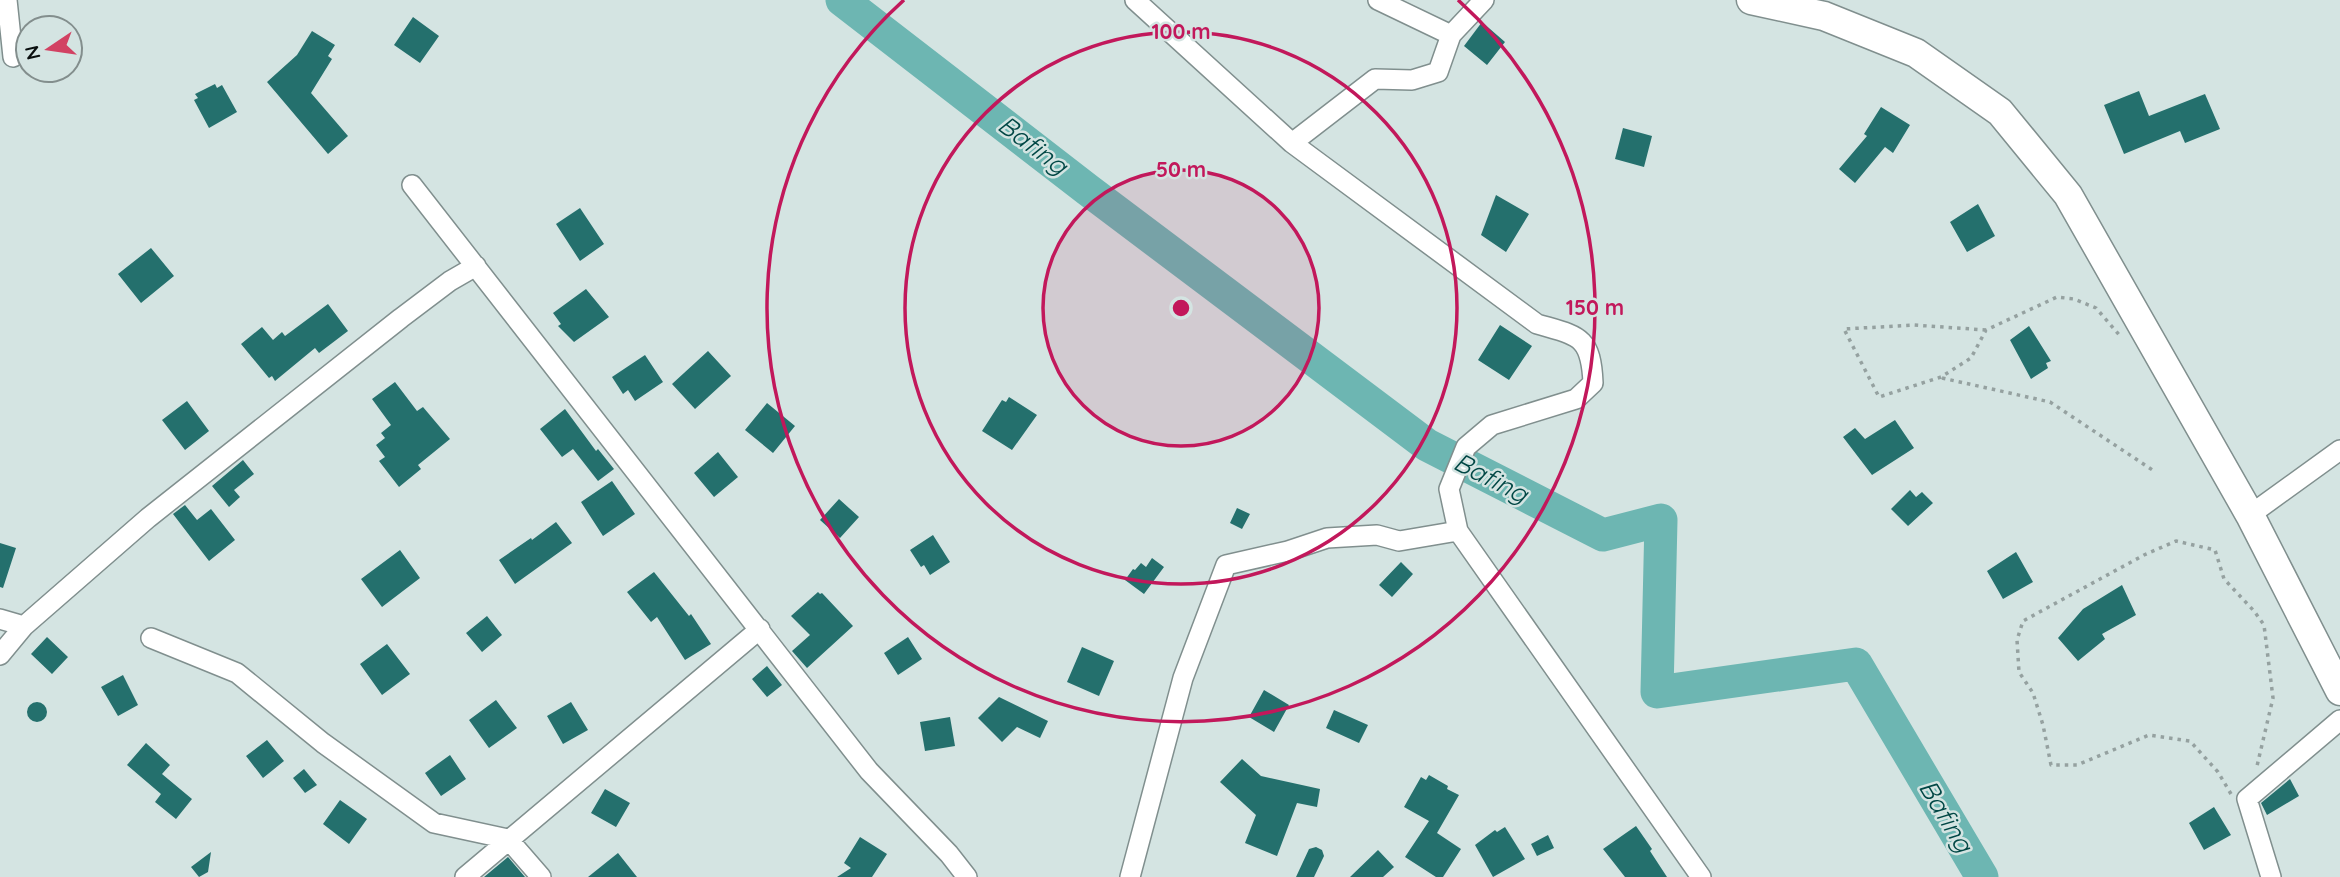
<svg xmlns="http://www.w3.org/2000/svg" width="2340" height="877" font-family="Quicksand,sans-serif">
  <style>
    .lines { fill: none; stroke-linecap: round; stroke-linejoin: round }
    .river { stroke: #6db6b2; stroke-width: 33 }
    .building { fill: #24706d }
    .minor-casing { stroke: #808f8e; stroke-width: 22 }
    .secondary-casing { stroke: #808f8e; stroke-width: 31 }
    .path { stroke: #95a1a0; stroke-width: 3.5; stroke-dasharray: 3.5 5; stroke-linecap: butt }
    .minor { stroke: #fff; stroke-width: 19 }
    .secondary { stroke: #fff; stroke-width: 28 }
    .ring { fill: none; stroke: #c2185b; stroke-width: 3.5 }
    .labels { text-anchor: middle; stroke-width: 5; stroke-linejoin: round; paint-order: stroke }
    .water-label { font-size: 26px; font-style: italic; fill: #014745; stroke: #d4e4e2 }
    .centre { fill: #c2185b; stroke: #d4e4e2; stroke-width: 3.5 }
    .ring-label { font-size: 21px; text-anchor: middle; font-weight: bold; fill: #c2185b; stroke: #d4e4e2; stroke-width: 5; stroke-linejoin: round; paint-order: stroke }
  </style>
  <rect width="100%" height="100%" fill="#d4e4e2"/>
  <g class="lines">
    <!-- river -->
    <path class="river" d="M842,0l246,190 339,255 176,90 58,-15 -4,172 199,-28 126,213"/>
  </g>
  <!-- building -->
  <path class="building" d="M413,17l26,19 -19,27 -26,-18z
    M1482,22l23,20 -18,23 -23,-19z
    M312,31l23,14 -7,11 4,3 -21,34 37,43 -20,18 -61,-72 30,-27z
    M215,84l2,4 5,-3 15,27 -28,16 -15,-28 4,-2 -3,-4z
    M2139,91l10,25 56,-22 15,35 -35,14 -5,-12 -56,23 -20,-49z
    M1881,107l29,18 -17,28 -8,-6 -30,36 -16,-14 28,-33 -3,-2z
    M1623,128l29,8 -8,31 -29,-8z
    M1496,195l33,19 -23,38 -25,-17z
    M1978,204l17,32 -28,16 -17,-30z
    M580,208l24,36 -24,17 -24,-37z
    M151,248l23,28 -33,27 -23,-29z
    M586,289l23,28 -35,25 -16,-16 3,-2 -8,-11z
    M328,304l20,27 -29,22 -4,-5 -40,33 -3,-5 -3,2 -28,-34 21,-17 11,13 9,-8 3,4z
    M1500,325l32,21 -23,34 -31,-20z
    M2029,326l22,35 -5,2 2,5 -17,11 -21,-39z
    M708,351l23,25 -36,33 -23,-25z
    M645,355l18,27 -28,19 -7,-11 -5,4 -11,-17z
    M395,382l22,29 6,-4 27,32 -32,26 3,4 -22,18 -20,-26 6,-4 -9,-12 9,-7 -4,-5 10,-8 -19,-26z
    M1009,397l28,18 -25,35 -30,-19 20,-31 4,2z
    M187,401l22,30 -24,19 -23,-30z
    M767,403l28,23 -22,27 -28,-23z
    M565,409l31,42 2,-2 16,20 -16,12 -25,-32 -11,8 -22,-28z
    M1895,420l19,28 -42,27 -29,-38 12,-9 10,11z
    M718,452l20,25 -24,20 -20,-24z
    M243,460l11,14 -20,16 6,7 -11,10 -17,-21z
    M612,481l23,33 -32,22 -22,-34z
    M1910,490l6,7 6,-5 11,11 -25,23 -17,-17z
    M839,499l20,18 -19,21 -20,-18z
    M185,505l12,15 14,-11 24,31 -26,21 -36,-47z
    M1237,508l13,6 -8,15 -12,-6z
    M556,522l16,21 -57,41 -16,-24 32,-22 1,2z
    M933,535l17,27 -20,13 -6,-10 -3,2 -11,-17z
    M0,543l16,5 -13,40 -3,-1z
    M400,550l20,28 -38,29 -21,-28z
    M2016,552l17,30 -30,17 -16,-28z
    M1152,558l12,9 -20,27 -19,-14 8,-11 2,1 6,-7 5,4z
    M1401,562l12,12 -21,23 -13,-12z
    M654,572l35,44 2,-2 20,30 -26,16 -28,-43 -6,5 -24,-30z
    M2122,585l14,30 -34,19 3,5 -27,22 -20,-23 25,-29z
    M818,592l2,2 2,-1 31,33 -46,42 -15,-17 18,-16 -19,-19z
    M487,616l15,19 -20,17 -16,-19z
    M47,637l21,20 -16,17 -21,-20z
    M908,637l14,22 -24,16 -14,-22z
    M387,644l23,30 -28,21 -22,-31z
    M1082,647l32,14 -15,35 -32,-14z
    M767,666l15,19 -15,12 -15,-18z
    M123,675l15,30 -20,11 -17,-29z
    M1264,690l25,15 -15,27 -25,-15z
    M999,697l49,24 -8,17 -23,-11 -15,15 -24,-24z
    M496,700l21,28 -28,20 -20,-28z
    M27 712a10 10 0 1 1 20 0a10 10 0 1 1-20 0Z
    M571,702l17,28 -25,14 -16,-28z
    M1334,710l34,15 -9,18 -33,-15z
    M950,717l5,29 -30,5 -5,-29z
    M267,740l17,21 -21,17 -17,-22z
    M146,743l24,22 -8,9 30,25 -16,20 -21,-17 6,-8 -34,-29z
    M450,755l16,24 -25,17 -16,-23z
    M1242,759l19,17 59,13 -3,18 -20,-4 -20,53 -32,-13 11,-28 -36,-33z
    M304,769l13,16 -12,8 -12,-15z
    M1429,775l19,11 -1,3 12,6 -22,38 24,16 -18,28h-7l-31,-20 24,-36 -25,-14 17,-30 5,3z
    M2290,779l9,17 -32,19 -6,-12z
    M605,789l25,14 -14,24 -25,-14z
    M340,800l27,19 -18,25 -26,-20z
    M2214,807l17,28 -27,15 -15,-27z
    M1636,826l16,23 -2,2 17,26h-42l-22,-28z
    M1505,827l20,32 -32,18 -18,-32 20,-15 2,2z
    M1548,835l6,13 -17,8 -6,-12z
    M860,837l27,17 -15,23h-35l14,-9 -7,-5z
    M1316,847l6,3 2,6 -10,21h-18l13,-28z
    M1378,850l16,17 -11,10h-33z
    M211,852l-3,20 -9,5 -8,-10z
    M618,853l19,24h-49z
    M508,857l17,20h-41z"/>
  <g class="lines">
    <defs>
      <path id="minor" d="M7,0l6,57
        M1135,0l157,143 245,181c41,12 54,11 56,59l-17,16 -84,26 -26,22 -17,42 9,42 243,346
        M1451,35l33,-35
        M1292,143l83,-64 37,1 26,-8 13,-37 -73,-35
        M412,185l457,586 80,83 18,23
        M2250,515l90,-65
        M0,619l24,7
        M151,638l86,35 86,70 111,80 74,16 33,38
        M0,655l24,-29 124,-108 253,-200 49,-37 26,-15
        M465,877l295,-248
        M1130,877l53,-199 43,-113 62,-14 39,-13 50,-3 22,6 59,-10
        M2271,877l-24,-78 93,-79"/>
      <path id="secondary" d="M1751,0l73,16 92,37 84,59 68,83 182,320 90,176"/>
    </defs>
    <!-- minor casing -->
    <use href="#minor" class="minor-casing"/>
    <!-- secondary casing -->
    <use href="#secondary" class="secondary-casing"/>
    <!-- path -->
    <path class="path" d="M1986,330l-72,-5 -70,4 35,68 62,-20 30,-19 15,-28 71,-33 17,2 22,9 25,29
      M1942,378l108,24 104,69
      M2231,794l-13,-22 -28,-31 -41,-6 -72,30h-26l-8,-40 -10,-32 -14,-21 -2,-32 6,-19 121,-66 32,-14 39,9 9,29 30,32 10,14 9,73 -16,68"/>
    <!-- minor -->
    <use href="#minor" class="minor"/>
    <!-- secondary -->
    <use href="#secondary" class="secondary"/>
  </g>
  <!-- distance rings -->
  <circle cx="1181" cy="308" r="138" fill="#c2185b" fill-opacity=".12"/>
  <g class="ring">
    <circle cx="1181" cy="308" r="138"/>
    <circle cx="1181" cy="308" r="276"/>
    <path d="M1458 0A414 414 0 1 1 904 0"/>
  </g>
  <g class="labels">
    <!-- water labels -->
    <g class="water-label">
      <text transform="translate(1033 145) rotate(37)" y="9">Bafing</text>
      <text transform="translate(1491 478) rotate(27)" y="9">Bafing</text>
      <text transform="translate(1946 816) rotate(59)" y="9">Bafing</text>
    </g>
  </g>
  <circle cx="1181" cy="308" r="10" class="centre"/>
  <g class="ring-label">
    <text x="1181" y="39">100 m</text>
    <text x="1181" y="177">50 m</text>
    <text x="1595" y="315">150 m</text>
  </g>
  <!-- north arrow -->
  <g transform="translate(49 49) rotate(257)"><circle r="33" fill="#d4e4e2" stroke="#838e8d" stroke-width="2"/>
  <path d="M0-5L12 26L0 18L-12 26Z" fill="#d24263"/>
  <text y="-10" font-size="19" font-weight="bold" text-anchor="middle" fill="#090e0e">N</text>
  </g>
</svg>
